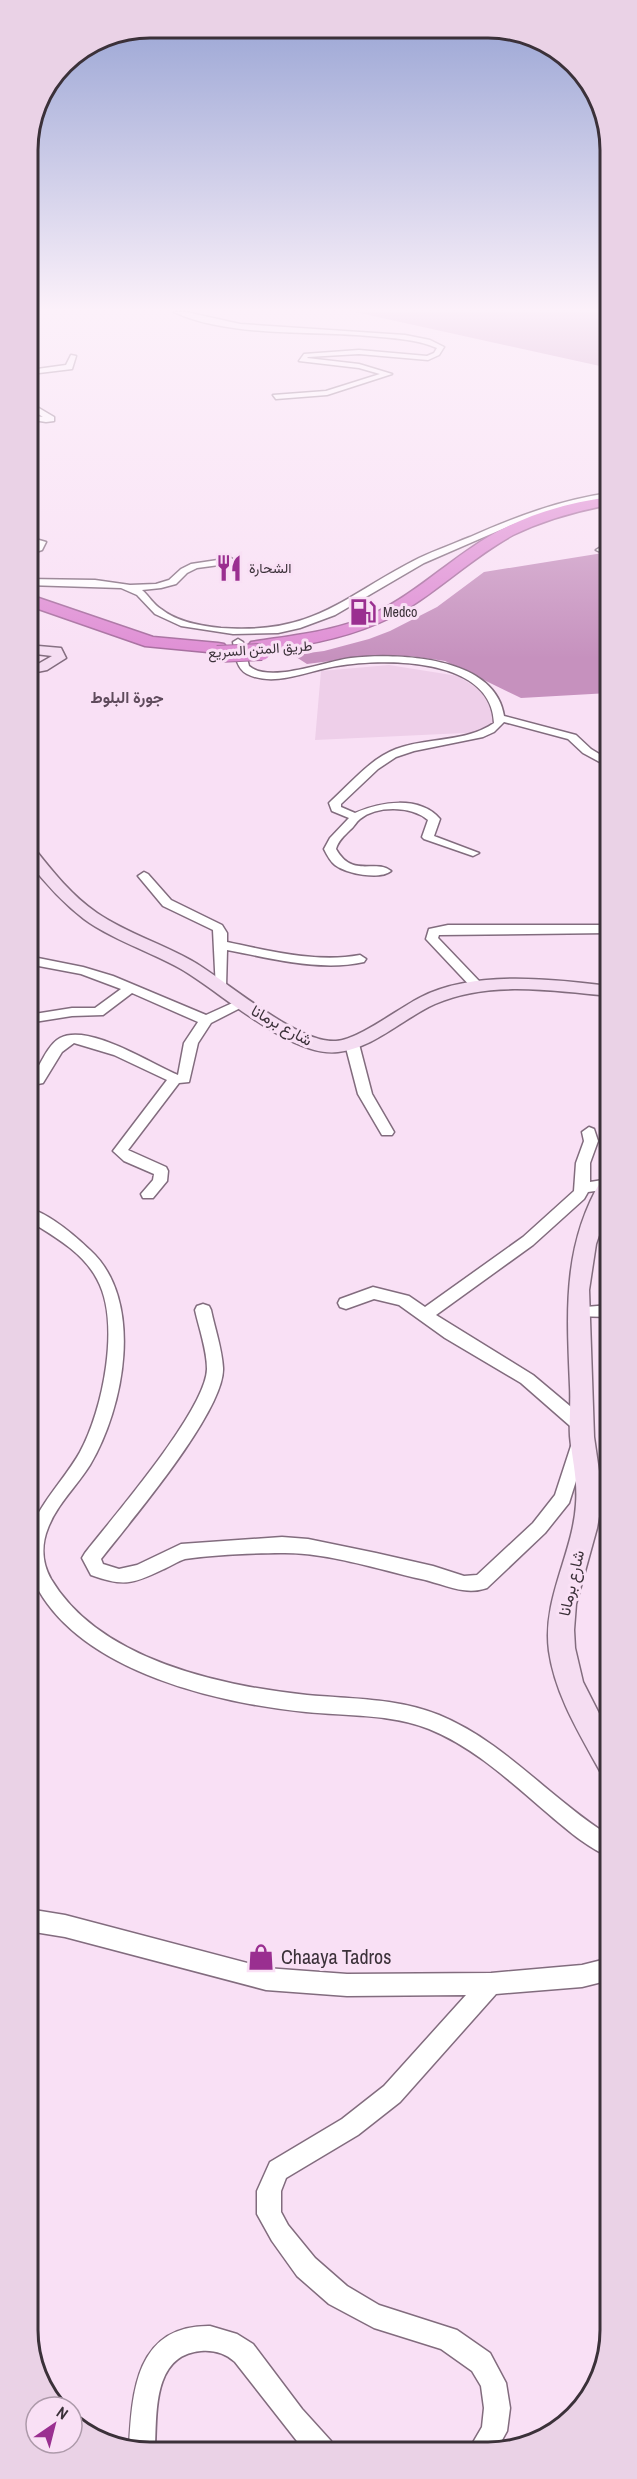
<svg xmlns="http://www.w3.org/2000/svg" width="637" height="2479" font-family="'Archivo Narrow',Vazirmatn,sans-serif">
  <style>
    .built { fill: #eecfe9 }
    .forest { fill: #c691be }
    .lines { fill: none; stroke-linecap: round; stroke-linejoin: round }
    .street-casing { stroke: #826c7e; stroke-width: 3 }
    .secondary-casing { stroke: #826c7e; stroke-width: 3 }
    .highway-casing { stroke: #a66d9e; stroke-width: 3 }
    .street { fill: #fff; fill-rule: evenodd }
    .secondary { fill: #f5ddf2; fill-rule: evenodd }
    .highway { fill: #df8ed4; fill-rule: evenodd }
    .highway-bridge-casing { stroke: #a66d9e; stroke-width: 18; stroke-linecap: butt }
    .highway-bridge { stroke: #df8ed4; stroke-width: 16 }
    .labels { text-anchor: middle; stroke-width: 6; stroke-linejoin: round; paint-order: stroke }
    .far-poi-label { font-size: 14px; fill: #3b3139; stroke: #f9e0f5; text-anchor: start }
    .far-street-label { font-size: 14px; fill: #3b3139; stroke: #f9e0f5 }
    .far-quarter-label { font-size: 16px; font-weight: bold; fill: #5f4b5c; stroke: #f9e0f5 }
    .street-label { font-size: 16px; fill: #3b3139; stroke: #f9e0f5 }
    .near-poi-label { font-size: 20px; fill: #3b3139; stroke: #f9e0f5; text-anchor: start }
    .rim { fill: none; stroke: #3b3139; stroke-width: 3 }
  </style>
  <rect width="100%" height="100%" fill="#f9e0f5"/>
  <!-- built -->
  <path class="built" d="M389,665l69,11 33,21 5,12 -2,18 -8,5 -171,8 6,-69z"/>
  <!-- forest -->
  <path class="forest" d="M355,312h254v56z
    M609,552v141l-88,5 -76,-37 -35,-5h-40l-63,8 -14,-9 31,-4 45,-12 21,-8 47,-24 47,-35z"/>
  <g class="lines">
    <defs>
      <path id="street" d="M174,312h12l54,12 165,11 25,5 14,7 -5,8 -11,5 -69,-6 -51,3 -1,1 52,6 33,10 -65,21 -51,4 -3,-4 53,-4 54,-17 -21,-6 -60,-7 5,-7 55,-4 68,6 7,-3 3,-5c-21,-9 -45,-10 -68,-12 -57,-5 -143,1 -195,-24z
        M71,355l5,1 -4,13 -33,4 -12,6v-5l10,-5 29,-4z
        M27,401l27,16v4l-8,1 -19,-3v-4l16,2 -16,-10z
        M609,493v4l-47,10 -48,17 -90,39 -89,52 -35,13 -22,5 -45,1 -52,-8 -26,-12 -18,-19 -16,-7 -94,-3v-6l68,1 35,5 26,-1 13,-4 12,-11 10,-5 40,-6 4,3 -1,2 -37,5 -10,5 -11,11 -15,4 -19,2c7,6 11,14 19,19 16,13 40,17 60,19 95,7 122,-32 198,-70 17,-8 34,-14 51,-21 45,-20 90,-37 139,-44z
        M39,540l7,2 -4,8 -15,5v-6l8,-3z
        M609,542v14l-13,-6z
        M238,639l5,3 6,24c21,18 76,-5 102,-8 47,-5 144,-2 153,58l72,19 15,14 18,11v7l-26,-14 -15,-14 -64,-17 -10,10 -11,5 -69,14 -18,6 -18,12 -37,35v3l14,6c25,-11 64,-18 85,6l-6,17 45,17 -6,3 -49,-17 -2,-2 6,-17c-16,-14 -51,-15 -68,-1 -4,3 -6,8 -10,11 -6,6 -12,11 -14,19 17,30 39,9 55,22 -11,9 -44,3 -56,-6 -5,-4 -8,-10 -11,-16l6,-11 19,-20 -17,-7 -3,-8 2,-2c20,-18 39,-42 65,-52 32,-12 69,-6 98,-26 -2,-66 -110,-65 -157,-57 -28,4 -62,22 -90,8 -11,-6 -12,-20 -14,-32z
        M144,872l4,2 23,26 51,25 5,8v9c43,9 90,21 133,13l6,4 -2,3c-44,10 -94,-4 -137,-12l-1,37 -6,4 -4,-1 -3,-60 -50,-24 -25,-30z
        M448,925h161v8l-170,2 -1,3 43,45 2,3 -2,3h-8l-47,-50 3,-10z
        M28,956l55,11 30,9 93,39 33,-15 5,-1 6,4 -39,20 -13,20 -9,39 -10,1 -51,67 38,17 2,4 -1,10 -14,17h-10l-2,-4 12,-14 1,-6 -30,-13 -11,-10 54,-71 -53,-25 -40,-12 -12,9 -19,31 -5,1 -7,-4c8,-12 16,-35 29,-42 29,-15 91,26 118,37l6,-32 14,-21 -66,-29 -29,22 -31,1 -44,7v-8l44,-7h23l26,-19 -40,-15 -53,-10z
        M352,1040l7,4 13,50 22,38 -2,3h-10l-24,-41 -13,-50z
        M589,1127l5,2 4,12 -8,22v19l19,-3v10l-21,3 -4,7 -51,46 -97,70 97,60 56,47 2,5 -2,5 -6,2 -6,-2 -56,-49 -76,-45 -46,-33 -25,-6 -28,10 -6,-2 -2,-4 2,-4 33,-12 36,9 16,11 98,-70 51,-46 2,-28 8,-22 -2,-9z
        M28,1208c22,6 45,26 62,42 55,50 34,158 0,215 -13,21 -33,39 -42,63 -7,17 -6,35 3,51 48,81 170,107 256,116 44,4 91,3 132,20 66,27 111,84 171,121v21c-22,-9 -40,-25 -58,-40 -38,-32 -76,-69 -123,-88 -37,-15 -83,-13 -123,-17 -88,-9 -219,-39 -267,-121 -35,-59 15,-93 41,-139 23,-42 41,-130 17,-173 -14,-27 -45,-44 -69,-59z
        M203,1304l6,2 2,4c4,19 11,39 12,58 2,43 -94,155 -122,191l2,5 16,5 18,-4 44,-21 101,-7 26,2 68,14 57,13 31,10 13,-1 56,-52 22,-28 17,-52 2,-5 6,-2 6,2 2,5 -19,60 -24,30 -58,55c-23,8 -43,-4 -66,-9 -44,-10 -95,-27 -140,-26 -27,0 -70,2 -96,6 -7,2 -14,7 -21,10 -31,15 -40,18 -73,6l-9,-17 3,-5c28,-36 121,-143 122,-184 0,-19 -8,-41 -12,-59l2,-4z
        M609,1305v12l-35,-1 -2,-4 2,-4z
        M28,1909l37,6 201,53 81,6 144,-1 91,-8 28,-7v22l-28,7 -86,7 -96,108 -42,33 -72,43 -5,13v21l7,13 27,33 32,28 32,19 78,25 33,23 16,30 4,25 -3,23 -11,20h-28l14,-24 2,-19 -3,-22 -9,-15 -31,-22 -67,-21 -45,-24 -32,-28 -25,-35 -15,-27v-23l13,-29 72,-43 42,-33 82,-91 -119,1 -81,-6 -201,-53 -37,-6z
        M210,2326l27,8 16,10 49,65 29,32 4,9h-31l-69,-88c-10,-9 -21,-12 -34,-11 -49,4 -44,63 -46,99h-26c3,-57 6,-125 81,-124z"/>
      <path id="secondary" d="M27,645l34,3 5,10 -19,12 -20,4v-8l11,-2 14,-8 -25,-3z
        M28,846l6,2c19,24 37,47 63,65 29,20 66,31 97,49 34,20 104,82 142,79 22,-1 63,-33 85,-44 53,-27 130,-18 188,-11v10c-56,-5 -120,-16 -174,8 -33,15 -61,44 -97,48 -47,6 -117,-60 -157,-83 -30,-17 -70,-30 -97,-50 -22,-17 -39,-36 -56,-58z
        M609,1177v29l-13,38 -7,46 5,147 5,34 2,34 -4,23 -21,76 -2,26 1,18 8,34 27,53v40l-10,-4c-21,-38 -45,-77 -51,-120 -7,-52 24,-97 27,-147 2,-23 -4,-45 -6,-68 -1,-16 1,-33 0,-50 -3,-74 -8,-140 32,-207z"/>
      <path id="highway" d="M609,497v8c-33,6 -65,15 -96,30 -35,19 -64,46 -97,68 -35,23 -74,35 -115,42 -16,2 -35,8 -50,5l-3,-4 3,-4 6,-1c39,-6 80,-10 116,-27 42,-20 75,-53 115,-77 37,-22 79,-34 121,-40z
        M27,594l126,43 65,6 6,1 3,4 -3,4 -6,1 -73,-7 -118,-41z"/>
    </defs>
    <!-- street casing -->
    <use href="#street" class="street-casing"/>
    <!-- secondary casing -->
    <use href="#secondary" class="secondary-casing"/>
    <!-- highway casing -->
    <use href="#highway" class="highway-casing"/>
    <!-- street -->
    <use href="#street" class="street"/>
    <!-- secondary -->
    <use href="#secondary" class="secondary"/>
    <!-- highway -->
    <use href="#highway" class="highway"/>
    <defs>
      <path id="highway-bridge" d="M217,654l45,-2"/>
    </defs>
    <!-- highway-bridge casing -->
    <use href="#highway-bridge" class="highway-bridge-casing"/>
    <!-- highway-bridge -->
    <use href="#highway-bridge" class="highway-bridge"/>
  </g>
  <!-- sky -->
  <linearGradient id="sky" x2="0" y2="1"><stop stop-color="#96a2d3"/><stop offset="0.47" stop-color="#fcf1fa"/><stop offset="1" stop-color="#fcf1fa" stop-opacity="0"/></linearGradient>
  <rect width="637" height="659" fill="url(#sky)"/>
  <!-- icons -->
  <defs>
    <symbol id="restaurant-bare" viewBox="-9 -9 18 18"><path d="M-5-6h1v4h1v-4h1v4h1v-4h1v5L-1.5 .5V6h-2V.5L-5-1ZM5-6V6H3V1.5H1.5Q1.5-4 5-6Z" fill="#9a2f90" stroke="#f9e0f5" stroke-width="2.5" paint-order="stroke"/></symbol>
    <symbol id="fuel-bare" viewBox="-9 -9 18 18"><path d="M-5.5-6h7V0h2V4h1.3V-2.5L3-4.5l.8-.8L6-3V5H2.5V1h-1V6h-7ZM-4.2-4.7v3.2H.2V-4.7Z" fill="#9a2f90" stroke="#f9e0f5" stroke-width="2.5" paint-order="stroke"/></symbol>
    <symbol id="shop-bare" viewBox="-9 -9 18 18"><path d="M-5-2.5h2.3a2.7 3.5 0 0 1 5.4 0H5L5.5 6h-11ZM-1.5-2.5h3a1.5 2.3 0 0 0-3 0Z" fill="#9a2f90" stroke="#f9e0f5" stroke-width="2.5" paint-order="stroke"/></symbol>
  </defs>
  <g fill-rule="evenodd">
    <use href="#restaurant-bare" x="210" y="549" width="38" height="38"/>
    <use href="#fuel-bare" x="344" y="593" width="38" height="38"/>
    <use href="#shop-bare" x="242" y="1938" width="38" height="38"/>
  </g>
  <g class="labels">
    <!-- far-poi labels -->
    <g class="far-poi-label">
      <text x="249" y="573">الشحارة</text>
      <text x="383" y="617">Medco</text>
    </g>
    <!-- far-street labels -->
    <g class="far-street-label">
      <text transform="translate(260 649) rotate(-4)" y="5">طريق المتن السريع</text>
    </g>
    <!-- far-quarter labels -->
    <g class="far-quarter-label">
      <text x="127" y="703">جورة البلوط</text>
    </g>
    <!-- street labels -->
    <g class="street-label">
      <text transform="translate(282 1025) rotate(29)" y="6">شارع برمانا</text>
      <text transform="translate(571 1583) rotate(-77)" y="6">شارع برمانا</text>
    </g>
    <!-- near-poi labels -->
    <g class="near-poi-label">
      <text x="281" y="1964">Chaaya Tadros</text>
    </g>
  </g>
  <!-- crop -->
  <path d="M0 0H637V2479H0ZM150 38H488A112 112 0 0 1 600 150V2330A112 112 0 0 1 488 2442H150A112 112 0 0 1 38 2330V150A112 112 0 0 1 150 38Z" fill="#ead2e6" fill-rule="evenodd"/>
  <path class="rim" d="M150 38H488A112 112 0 0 1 600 150V2330A112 112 0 0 1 488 2442H150A112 112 0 0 1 38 2330V150A112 112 0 0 1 150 38Z"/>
  <!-- north arrow -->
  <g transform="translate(54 2425) rotate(35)"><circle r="28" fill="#f9e0f5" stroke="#ad9aaa" stroke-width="1.5"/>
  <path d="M0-4.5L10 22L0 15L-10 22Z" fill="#9a2f90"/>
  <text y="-9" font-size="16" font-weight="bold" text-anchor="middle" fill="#3b3139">N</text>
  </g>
</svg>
